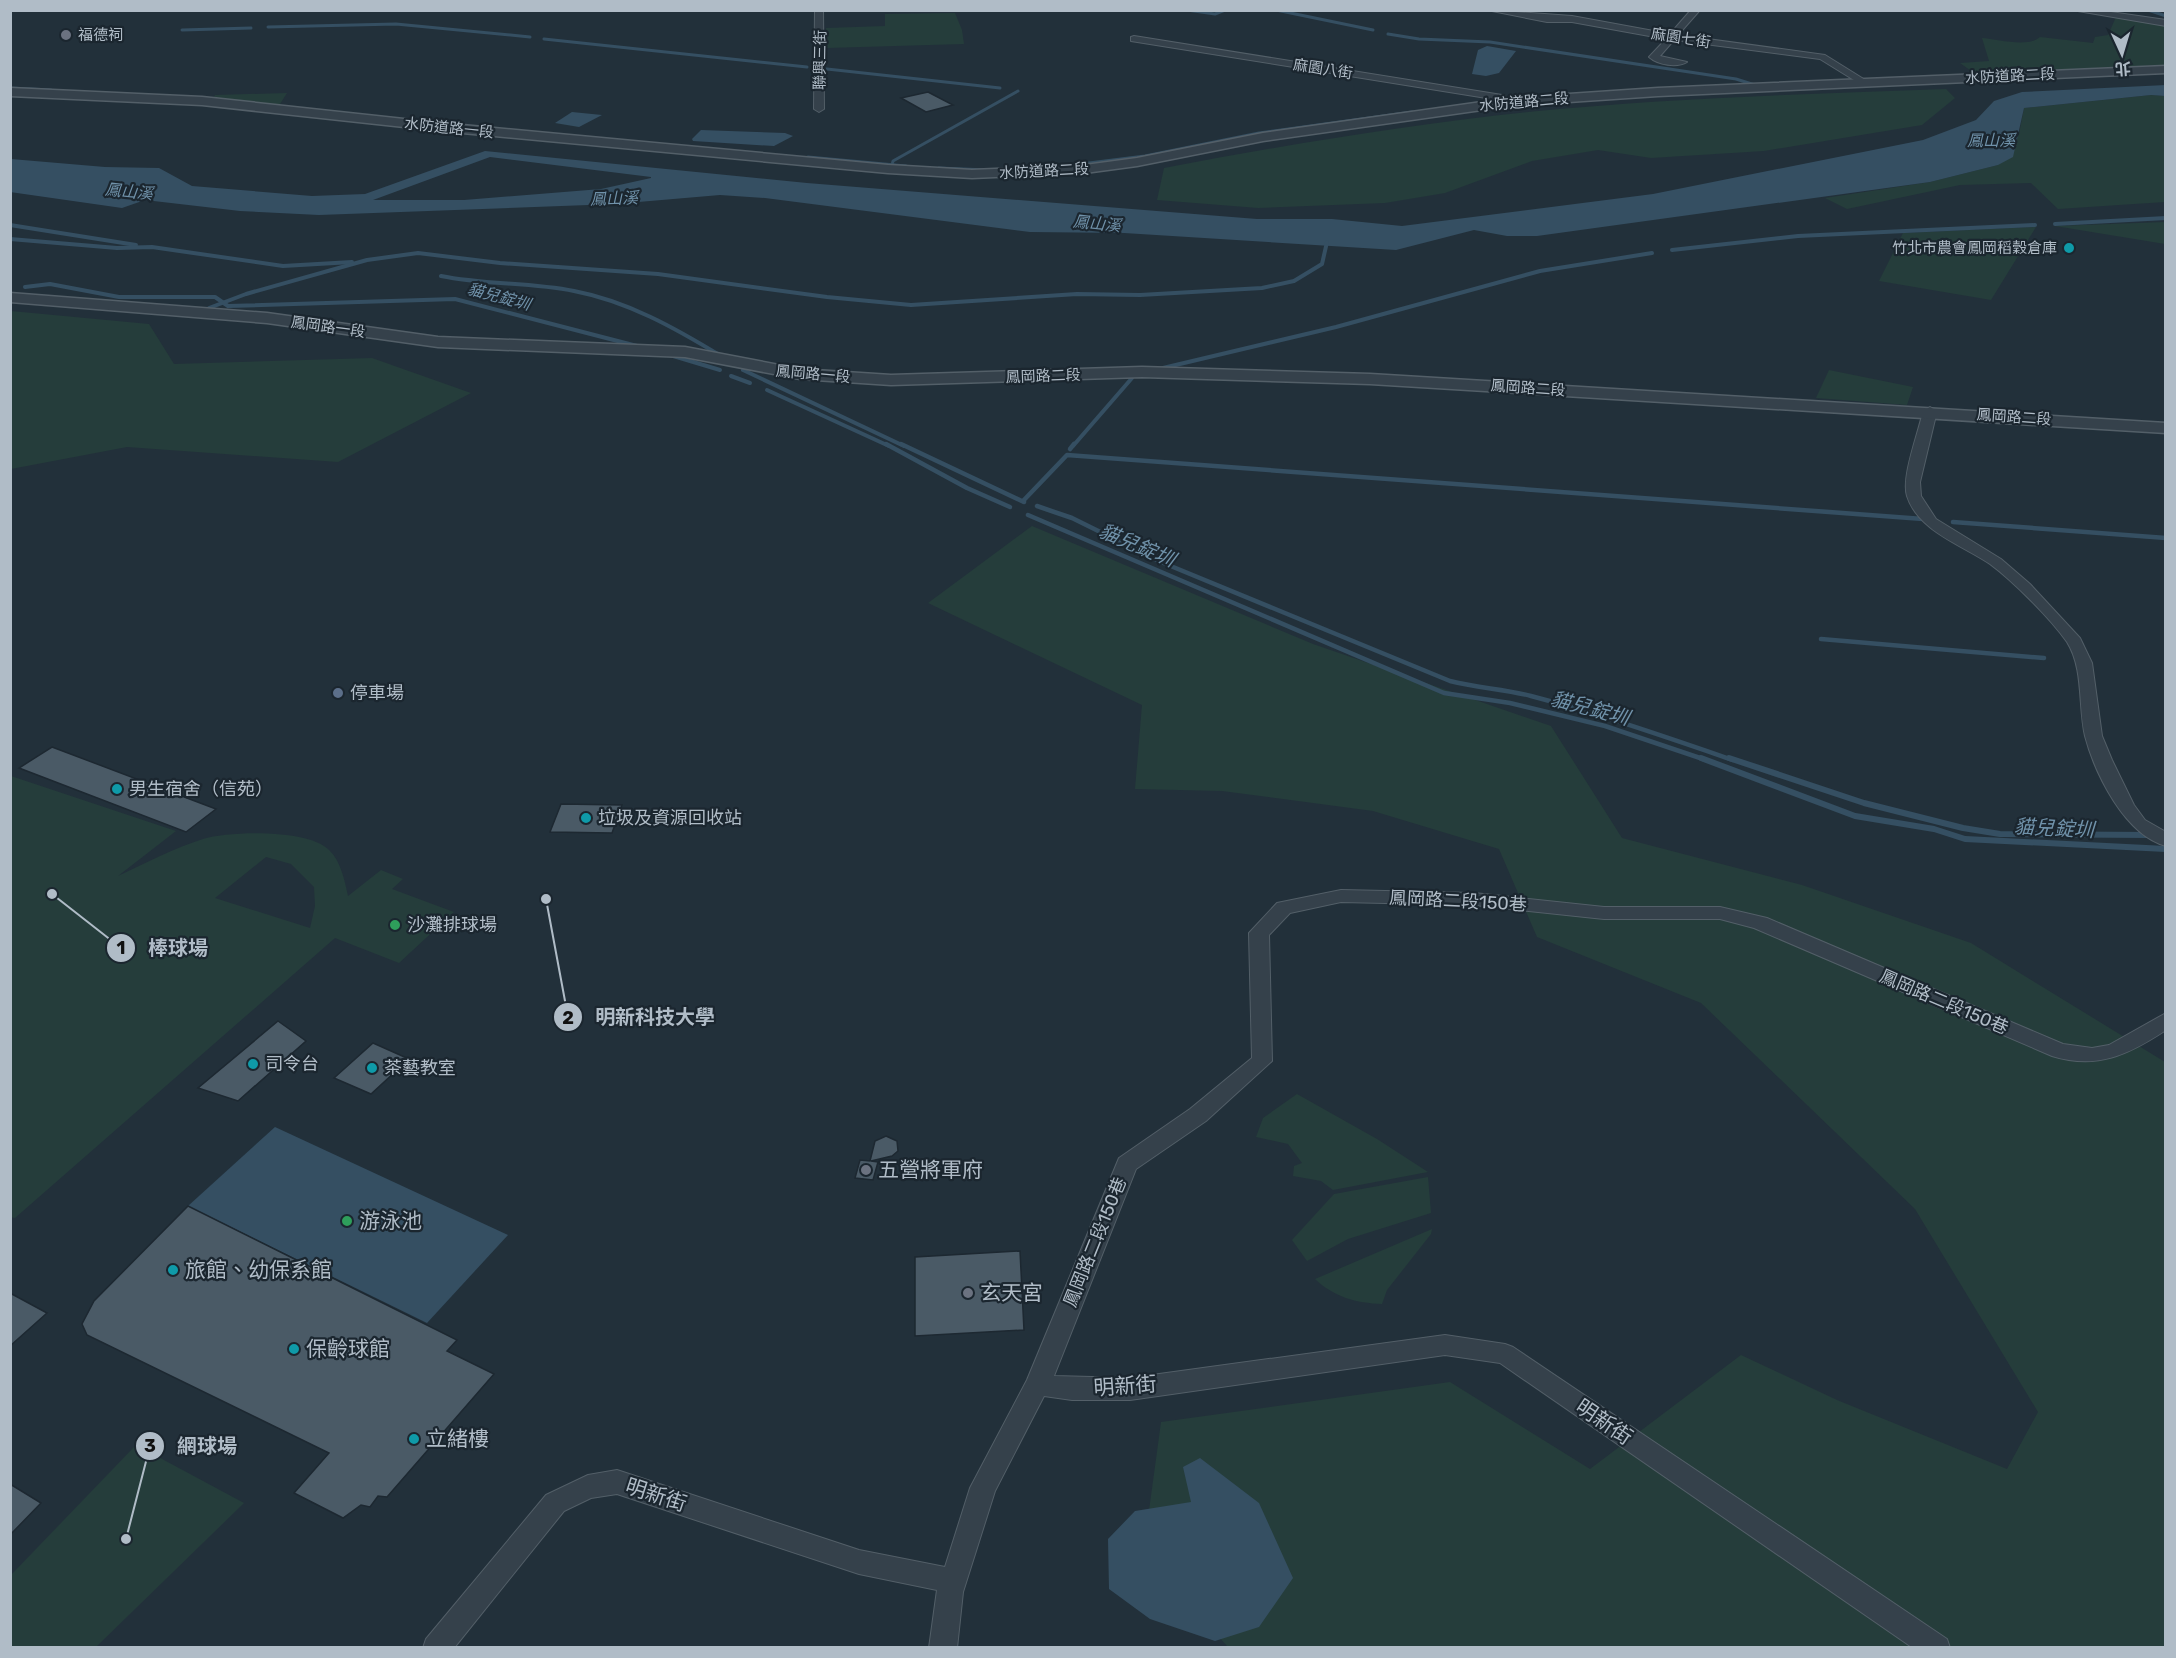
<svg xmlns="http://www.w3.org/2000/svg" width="2176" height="1658" viewBox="0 0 2176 1658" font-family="Rubik,'Noto Sans TC',sans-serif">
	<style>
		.green { fill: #253d3b; fill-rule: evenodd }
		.water { fill: #354f62; fill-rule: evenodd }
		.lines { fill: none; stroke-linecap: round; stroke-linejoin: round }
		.stream-far3 { stroke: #354f62; stroke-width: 3 }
		.stream-far2 { stroke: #354f62; stroke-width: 4 }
		.stream-far1 { stroke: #354f62; stroke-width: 4.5 }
		.stream { stroke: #354f62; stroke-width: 6 }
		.building { fill: #4a5a66; stroke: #1d2831; stroke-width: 1.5 }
		.minor-casing { stroke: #535f68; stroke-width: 2 }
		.tertiary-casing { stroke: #535f68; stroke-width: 3 }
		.minor { fill: #35414b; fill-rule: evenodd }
		.tertiary { fill: #35414b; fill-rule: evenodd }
		.worship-dot { fill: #6b7280; stroke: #1b262f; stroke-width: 2 }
		.culture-dot { fill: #0f9aa8; stroke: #1b262f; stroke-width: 2 }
		.service-dot { fill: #5c6f8a; stroke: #1b262f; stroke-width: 2 }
		.leisure-dot { fill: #2e9e5b; stroke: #1b262f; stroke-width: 2 }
		.labels { text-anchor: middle; stroke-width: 4.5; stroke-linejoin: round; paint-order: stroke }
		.far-poi-label { font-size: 15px; fill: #b0bcc7; stroke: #1b262f; text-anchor: start }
		.far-street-label { font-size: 15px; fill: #b0bcc7; stroke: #1b262f }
		.far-water-label { font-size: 16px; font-style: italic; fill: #7092aa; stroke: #1b262f }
		.poi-label { font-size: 18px; fill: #b0bcc7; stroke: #1b262f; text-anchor: start }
		.street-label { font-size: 18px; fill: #b0bcc7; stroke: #1b262f }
		.water-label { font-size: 20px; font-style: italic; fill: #7092aa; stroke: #1b262f }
		.near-poi-label { font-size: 21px; fill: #b0bcc7; stroke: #1b262f; text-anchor: start }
		.near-street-label { font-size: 21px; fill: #b0bcc7; stroke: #1b262f }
		.leader { fill: none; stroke: #b0bcc7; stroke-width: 2 }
		.callout-dot { fill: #b0bcc7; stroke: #1b262f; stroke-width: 2 }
		.mark-label { font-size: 18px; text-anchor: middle; font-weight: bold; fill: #111 }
		.callout-label { font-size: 20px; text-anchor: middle; font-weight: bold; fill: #b0bcc7; stroke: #1b262f; stroke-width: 4.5; stroke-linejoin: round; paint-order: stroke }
	</style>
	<rect width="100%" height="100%" fill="#22303a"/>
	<g class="green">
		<polygon points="955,13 962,30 964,44 827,48 826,28 885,26 885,14"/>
		<path d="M2116 17 2165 24V65L1974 73 1960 63 1989 61 1982 38C1997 39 2028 48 2040 37L2093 43 2095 37 2108 35Z"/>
		<path d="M1946 89 1955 98 1922 125 1764 151 1651 158 1598 150 1532 161 1445 193 1385 203 1258 208 1157 200 1164 168C1285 145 1405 125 1528 112 1666 98 1806 94 1946 89Z"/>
		<polygon points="287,93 280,104 274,105 213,99 215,95"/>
		<polygon points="2151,95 2165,96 2165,202 2058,209 2031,183 1960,185 1847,209 1825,198 1930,182 1998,165 2019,134 2024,108"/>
		<polygon points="2165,222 2165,244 2055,226 2056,226"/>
		<polygon points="2036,227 1991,300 1879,281 1903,233"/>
		<polygon points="11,311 149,324 174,364 372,358 471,393 338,462 127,447 11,469"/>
		<polygon points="1829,370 1913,387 1907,405 1816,398"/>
		<polygon points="1032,526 1313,644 1551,726 1622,838 1802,885 1971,943 2165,1062 2165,1647 1228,1647 1143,1555 1161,1422 1450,1382 1590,1469 1741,1355 1837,1400 2007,1469 2038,1412 1915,1209 1701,1003 1537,937 1499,849 1373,811 1222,791 1135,789 1142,705 928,603"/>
		<path d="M11 776 176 831 118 876C146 863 174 848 203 839 230 831 308 829 329 850 341 861 345 882 348 896L381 870 403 879 392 889 454 912 399 963 335 938 15 1218 10 1217ZM266 857 291 864 314 887 315 906 310 928 215 898Z"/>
		<polygon points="1297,1094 1377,1139 1428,1172 1333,1190 1321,1181 1293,1176 1294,1166 1302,1163 1288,1144 1256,1137 1263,1118"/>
		<polygon points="1428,1177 1431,1213 1348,1239 1307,1261 1292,1240 1334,1194"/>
		<path d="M1432 1229 1431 1234 1387 1290 1382 1304C1356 1303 1334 1297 1315 1279Z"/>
		<polygon points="136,1445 244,1503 96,1647 11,1647 11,1575"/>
	</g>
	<g class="water">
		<polygon points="1487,46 1516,51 1499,73 1486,76 1472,74 1478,50"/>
		<path d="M2166 85 2165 96 2151 95 2024 108 2013 157 1998 165 1930 182 1537 236H1507L1474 230 1396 250 1124 233 1030 232 765 198 720 195 615 204 319 215 240 211 145 200 122 208 10 192 11 159 105 167 159 168 192 186 312 196 365 194 485 151 807 183 1257 219H1332L1402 226 1653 194 1923 140 1976 120 1994 101 2022 92ZM490 157 651 177V178L601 189 464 200H373Z"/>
		<polygon points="572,112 602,115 579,127 555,123"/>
		<polygon points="701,130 785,133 793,136 774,146 693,141 692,139"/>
		<polygon points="275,1127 508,1235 427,1323 188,1206"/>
		<polygon points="1200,1458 1259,1503 1293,1578 1259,1627 1215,1641 1150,1619 1109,1589 1108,1539 1135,1511 1191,1502 1183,1467"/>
	</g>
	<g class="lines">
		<g class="stream-far3">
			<polyline points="1187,10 1215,14 1225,10"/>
			<polyline points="1276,10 1373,30"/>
			<polyline points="2148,10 2166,16"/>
			<polyline points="268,27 396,24 530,37"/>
			<polyline points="182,30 251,28"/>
			<polyline points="1388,34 1419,39 1490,42 1736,79 1755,85"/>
			<polyline points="544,39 807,67"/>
			<polyline points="827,69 1000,88"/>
			<polyline points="10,88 51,90"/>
			<polyline points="808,157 906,166"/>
			<polyline points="892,165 893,161 1018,91"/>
			<polyline points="1065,166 1145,156 1259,133 1412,112"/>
			<polyline points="939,168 987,170"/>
		</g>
		<g class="stream-far2">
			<polyline points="2055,224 2166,218"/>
			<polyline points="10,225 136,245"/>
			<polyline points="10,239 117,248 152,247 283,266 352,262"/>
			<polyline points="1672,250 1798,236 2035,225"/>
			<path d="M441 276C485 285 530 282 574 291 627 301 675 328 721 356"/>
			<polyline points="25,287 50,284 119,297 215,297 228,306 455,299 637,346"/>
			<polyline points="209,308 246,294 367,260 418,253 500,263 658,274 827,297 911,305 1077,294 1140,295 1262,288 1294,281 1322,264 1327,242"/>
			<polyline points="670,355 720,370"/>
			<polyline points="1163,368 1336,327 1540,271 1652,253"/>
			<polyline points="743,370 904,446"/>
			<polyline points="731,376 750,383"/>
			<polyline points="767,390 889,446"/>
			<polyline points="1073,446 1132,378"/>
		</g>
		<g class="stream-far1">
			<polyline points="886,444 967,488 1010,507"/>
			<polyline points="901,444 1024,502"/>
			<polyline points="1070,449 1074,444"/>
			<polyline points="1023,501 1067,455 1923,519"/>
			<path d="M1037 506 1072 518 1161 562 1450 681C1477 688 1505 689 1531 696 1600 714 1666 737 1733 760"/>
			<polyline points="1028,515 1444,693 1510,703 1605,726 1706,760"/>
			<polyline points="1953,522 2166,538"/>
			<polyline points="1821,639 2044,658"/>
		</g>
		<g class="stream">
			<polyline points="1701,758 1855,816 1934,829 1965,839 2166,849"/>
			<polyline points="1729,758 1864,803 1963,828 2000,834 2151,835"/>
		</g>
	</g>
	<g class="building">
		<polygon points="928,92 953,105 926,112 901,98"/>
		<polygon points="52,747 216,809 186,832 19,768"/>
		<polygon points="561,804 622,805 612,833 550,832"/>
		<polygon points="278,1021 306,1041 238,1101 198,1088"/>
		<polygon points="373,1043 409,1059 371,1094 334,1078"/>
		<polygon points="886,1136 897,1141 898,1151 892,1156 871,1161 878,1162 873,1180 855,1178 860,1160 870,1161 875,1141"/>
		<polygon points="188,1206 457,1340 447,1351 494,1374 387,1497 378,1496 370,1507 361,1505 343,1518 294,1493 329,1453 87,1335 82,1324 94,1301"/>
		<polygon points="1020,1251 1024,1330 915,1336 915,1257"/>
		<polygon points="10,1293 47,1313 10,1346"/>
		<polygon points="10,1484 41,1503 10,1535"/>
	</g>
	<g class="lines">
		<g class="minor-casing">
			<g id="minor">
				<polygon points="815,10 823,10 824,109 819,112 814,109"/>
				<path d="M1487 10 1572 16 1670 34 1691 10H1700L1678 35 1825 55 1870 83 1862 85 1820 59 1674 40 1660 56 1687 62C1677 68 1658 65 1649 57L1666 39 1572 22H1547Z"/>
				<polygon points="2072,10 2097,10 2166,20 2166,26"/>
				<polygon points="1134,36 1502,95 1515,102 1510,105 1499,100 1131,41 1131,37"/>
				<path d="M1930 407 1937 411 1920 482 1921 496 1936 519 2001 559 2030 584 2080 638 2092 663 2102 736 2112 760 2134 805 2145 820 2166 832V846C2125 835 2095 774 2085 736 2078 706 2084 669 2067 642 2051 619 2013 581 1990 564 1962 545 1918 531 1907 496 1901 477 1919 431 1923 411Z"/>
				<path d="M1341 890 1474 893 1604 907H1720L1767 918 2063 1044 2092 1048 2109 1045 2166 1013V1030C2128 1055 2097 1070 2052 1056L1754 928 1720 919H1604L1474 905 1341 902 1290 913 1269 935 1272 1061 1206 1121 1136 1169 1054 1376 1130 1378 1445 1335 1505 1344 1513 1347 1947 1639 1950 1648H1913L1500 1363 1445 1355 1130 1400H1072L1044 1396 995 1491 963 1592 957 1648H929L937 1590 859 1574 617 1494 591 1498 564 1511 454 1648H423L426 1639 546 1495 588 1475 617 1470 859 1550 945 1567 970 1488 1027 1380 1119 1158 1190 1109 1252 1058 1249 933 1277 903Z"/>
			</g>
		</g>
		<g class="tertiary-casing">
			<g id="tertiary">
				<polygon points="2166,66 2166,73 1658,96 1510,106 1263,141 1137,166 1085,173 972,178 888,173 441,131 202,105 10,96 10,88 202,97 441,123 888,165 972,170 1085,165 1137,158 1263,133 1510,98 1658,88"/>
				<polygon points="10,293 267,313 438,337 685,347 800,369 891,375 1142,367 1370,374 2166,423 2166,433 1370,384 1142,377 891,385 800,379 685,357 438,347 267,323 10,302"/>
			</g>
		</g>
		<use href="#minor" class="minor"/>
		<use href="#tertiary" class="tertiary"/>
	</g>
	<g class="worship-dot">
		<circle cx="66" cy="35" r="6"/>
		<circle cx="866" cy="1170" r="6"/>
		<circle cx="968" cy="1293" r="6"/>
	</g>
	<g class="culture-dot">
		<circle cx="2069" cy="248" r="6"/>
		<circle cx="117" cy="789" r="6"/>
		<circle cx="586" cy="818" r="6"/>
		<circle cx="253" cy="1064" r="6"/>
		<circle cx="372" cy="1068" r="6"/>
		<circle cx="173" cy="1270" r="6"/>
		<circle cx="294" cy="1349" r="6"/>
		<circle cx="414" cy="1439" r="6"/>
	</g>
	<circle class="service-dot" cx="338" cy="693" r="6"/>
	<g class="leisure-dot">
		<circle cx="395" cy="925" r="6"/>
		<circle cx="347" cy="1221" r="6"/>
	</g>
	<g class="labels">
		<g class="far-poi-label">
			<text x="78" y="40">福德祠</text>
			<text x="2057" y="253" text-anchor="end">竹北市農會鳳岡稻穀倉庫</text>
		</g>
		<g class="far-street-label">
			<text transform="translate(1681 38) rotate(9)" y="5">麻園七街</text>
			<text transform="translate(820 60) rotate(-89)" y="5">聯興三街</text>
			<text transform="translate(1323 69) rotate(9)" y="5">麻園八街</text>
			<text transform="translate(2010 76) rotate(-3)" y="5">水防道路二段</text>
			<text transform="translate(1524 102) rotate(-5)" y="5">水防道路二段</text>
			<text transform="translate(449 128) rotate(6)" y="5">水防道路一段</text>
			<text transform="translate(1044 171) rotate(-3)" y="5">水防道路二段</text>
			<text transform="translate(328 327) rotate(8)" y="5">鳳岡路一段</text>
			<text transform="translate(813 374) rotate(5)" y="5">鳳岡路一段</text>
			<text transform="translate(1043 376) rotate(-2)" y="5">鳳岡路二段</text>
			<text transform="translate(1528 388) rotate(4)" y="5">鳳岡路二段</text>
			<text transform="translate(2014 417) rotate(4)" y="5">鳳岡路二段</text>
		</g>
		<g class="far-water-label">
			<text x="1991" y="146">鳳山溪</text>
			<text transform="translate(129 191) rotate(6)" y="6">鳳山溪</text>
			<text transform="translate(614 198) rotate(-2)" y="6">鳳山溪</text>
			<text transform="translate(1097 223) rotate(6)" y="6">鳳山溪</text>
			<text transform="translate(499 296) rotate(15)" y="6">貓兒錠圳</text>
		</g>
		<g class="poi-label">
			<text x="350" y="699">停車場</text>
			<text x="129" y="795">男生宿舍（信苑）</text>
			<text x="598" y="824">垃圾及資源回收站</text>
			<text x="407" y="931">沙灘排球場</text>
			<text x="265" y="1070">司令台</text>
			<text x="384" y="1074">茶藝教室</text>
		</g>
		<g class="street-label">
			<text transform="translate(1458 901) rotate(3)" y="6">鳳岡路二段150巷</text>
			<text transform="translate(1944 1002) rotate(23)" y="6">鳳岡路二段150巷</text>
			<text transform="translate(1095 1242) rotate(-68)" y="6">鳳岡路二段150巷</text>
		</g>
		<g class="water-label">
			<text transform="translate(1137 545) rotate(23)" y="7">貓兒錠圳</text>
			<text transform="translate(1590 708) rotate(15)" y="7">貓兒錠圳</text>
			<text transform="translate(2054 828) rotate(3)" y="7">貓兒錠圳</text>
		</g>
		<g class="near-poi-label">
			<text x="878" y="1177">五營將軍府</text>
			<text x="359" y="1228">游泳池</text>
			<text x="185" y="1277">旅館、幼保系館</text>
			<text x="980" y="1300">玄天宮</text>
			<text x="306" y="1356">保齡球館</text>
			<text x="426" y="1446">立緒樓</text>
		</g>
		<g class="near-street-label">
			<text transform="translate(1125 1386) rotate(-4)" y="7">明新街</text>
			<text transform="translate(1604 1422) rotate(34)" y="7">明新街</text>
			<text transform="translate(656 1495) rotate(18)" y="7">明新街</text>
		</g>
	</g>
	<path class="leader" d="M52 894L121 948M546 899L568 1017M126 1539L150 1446"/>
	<g class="callout-dot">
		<circle cx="52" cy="894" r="6"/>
		<circle cx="546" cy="899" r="6"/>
		<circle cx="126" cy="1539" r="6"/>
		<circle cx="121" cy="948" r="15"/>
		<circle cx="568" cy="1017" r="15"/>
		<circle cx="150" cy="1446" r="15"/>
	</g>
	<g class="mark-label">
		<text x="121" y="954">1</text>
		<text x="568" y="1024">2</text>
		<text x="150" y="1452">3</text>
	</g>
	<g class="callout-label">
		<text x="178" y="955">棒球場</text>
		<text x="655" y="1024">明新科技大學</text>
		<text x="207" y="1453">網球場</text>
	</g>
	<rect width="2176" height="1658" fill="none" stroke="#b0bcc7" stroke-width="24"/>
	<g transform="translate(2122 54) rotate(176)" stroke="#1b262f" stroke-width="4.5" paint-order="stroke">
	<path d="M0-4.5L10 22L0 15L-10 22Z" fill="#b0bcc7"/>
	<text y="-9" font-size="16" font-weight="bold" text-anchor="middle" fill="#b0bcc7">北</text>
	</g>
</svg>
